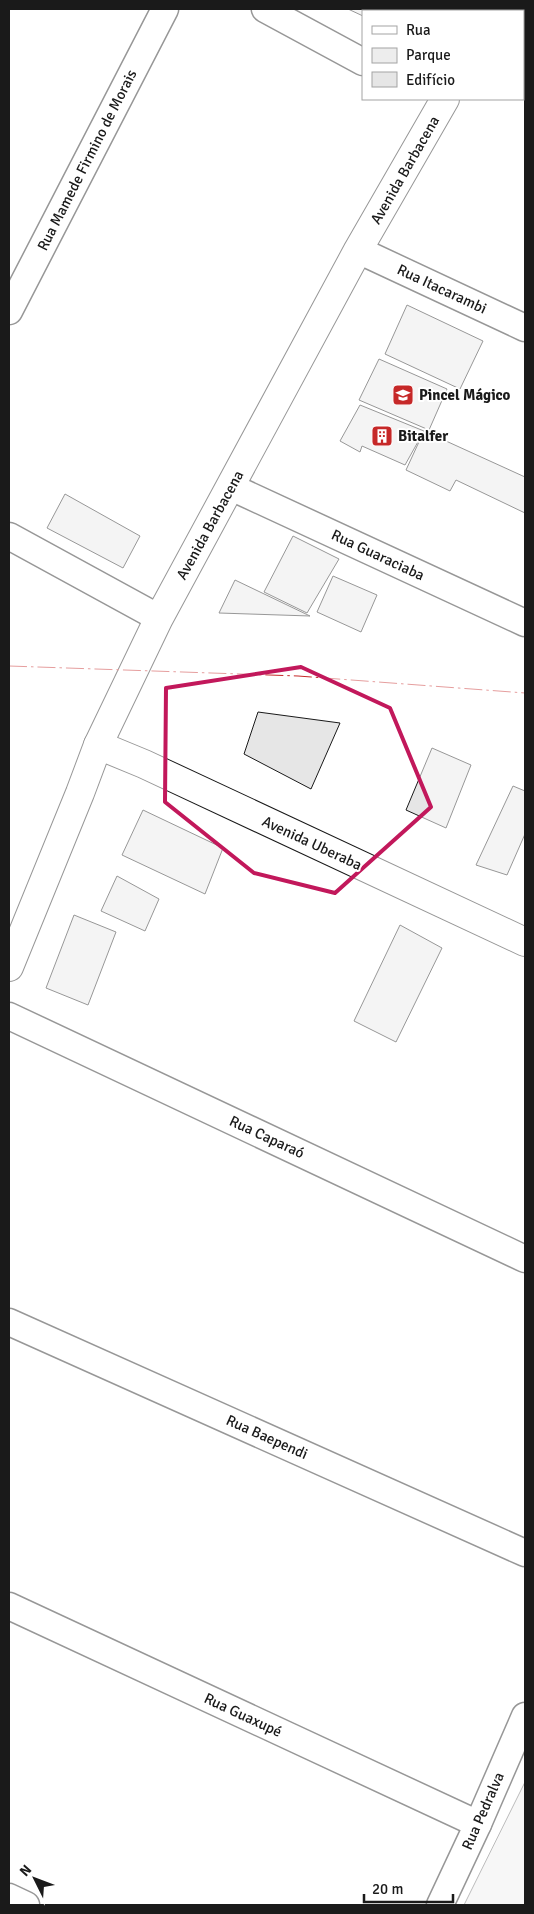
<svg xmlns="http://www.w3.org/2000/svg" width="534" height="1914" viewBox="0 0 534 1914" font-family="Signika,sans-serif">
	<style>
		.green { fill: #ededed; stroke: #6a6a6a }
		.building { fill: #e6e6e6; stroke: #1a1a1a }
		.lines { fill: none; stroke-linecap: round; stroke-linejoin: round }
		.minor-casing { stroke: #1a1a1a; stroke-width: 29 }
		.tertiary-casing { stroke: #1a1a1a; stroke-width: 30 }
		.secondary-casing { stroke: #1a1a1a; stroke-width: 30 }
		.minor { stroke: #fff; stroke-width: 26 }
		.tertiary { stroke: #fff; stroke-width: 28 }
		.secondary { stroke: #fff; stroke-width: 28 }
		.power { stroke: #c62828; stroke-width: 1; stroke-dasharray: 18 4 2.5 4; stroke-linecap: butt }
		.marked { fill: none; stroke: #c2185b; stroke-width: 4; stroke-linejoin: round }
		.labels { text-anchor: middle; stroke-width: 4; stroke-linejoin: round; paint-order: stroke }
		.street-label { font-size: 15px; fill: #1a1a1a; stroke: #fff }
		.poi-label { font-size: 15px; font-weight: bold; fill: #1a1a1a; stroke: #fff; text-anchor: start }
	</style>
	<rect width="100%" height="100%" fill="#fff"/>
	<polygon class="green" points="525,1782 525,1905 464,1905"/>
	<g class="building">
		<polygon points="348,9 419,9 418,11 363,11 363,16"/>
		<polygon points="407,305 483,341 460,389 385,354"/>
		<polygon points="379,359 447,389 429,430 359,400"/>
		<polygon points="360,405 424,431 405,465 362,446 360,452 340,441"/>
		<polygon points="424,431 525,477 525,513 456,480 450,491 406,470"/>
		<polygon points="65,494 140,536 123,568 47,528"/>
		<polygon points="293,536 339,559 307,613 264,592"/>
		<polygon points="333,576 377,595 361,632 317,612"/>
		<polygon points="235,580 310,616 219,613"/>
		<polygon points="258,712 340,723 311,789 244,754"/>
		<polygon points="432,748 471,765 446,828 406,810"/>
		<polygon points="513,786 525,791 525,834 507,875 476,865"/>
		<polygon points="143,810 223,848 205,894 122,855"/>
		<polygon points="117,876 159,899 145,931 101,911"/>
		<polygon points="74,915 116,932 88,1005 46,988"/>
		<polygon points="400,925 442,948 396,1042 354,1021"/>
	</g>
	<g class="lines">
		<g class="minor-casing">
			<g id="minor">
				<polyline points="265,9 363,62"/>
				<polyline points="523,47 525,48"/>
				<polyline points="358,250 525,328"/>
				<polyline points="9,311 165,9"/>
				<polyline points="231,487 525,623"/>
				<polyline points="9,536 159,618"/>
				<polyline points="9,1016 525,1259"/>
				<polyline points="9,1322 525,1553"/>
				<polyline points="9,1606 478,1824"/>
				<polyline points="9,1897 26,1905"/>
				<polyline points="440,1905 478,1824 525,1716"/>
			</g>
		</g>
		<g class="tertiary-casing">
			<polyline id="tertiary" points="98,745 144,764 525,942"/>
		</g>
		<g class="secondary-casing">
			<g id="secondary">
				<polyline points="475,11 476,9"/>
				<polyline points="514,11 516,9"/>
				<polyline points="9,967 80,793 98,745 159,618 358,250 445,99"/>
			</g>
		</g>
		<use href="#minor" class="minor"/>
		<use href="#tertiary" class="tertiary"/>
		<use href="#secondary" class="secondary"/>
		<polyline class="power" points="9,666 298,676 525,693"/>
	</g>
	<path d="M0 0H534V1914H0ZM301 667 390 708 431 807 335 893 254 873 165 802 166 688Z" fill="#fff" fill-opacity=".55" fill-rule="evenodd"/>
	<path class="marked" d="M301 667 390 708 431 807 335 893 254 873 165 802 166 688Z"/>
	<defs>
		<g id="school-square" transform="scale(1.125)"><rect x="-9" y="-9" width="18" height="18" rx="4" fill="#c62828" stroke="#fff"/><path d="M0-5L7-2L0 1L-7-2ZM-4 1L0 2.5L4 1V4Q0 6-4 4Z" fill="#fff"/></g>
		<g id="building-square" transform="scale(1.125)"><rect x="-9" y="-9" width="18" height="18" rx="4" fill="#c62828" stroke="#fff"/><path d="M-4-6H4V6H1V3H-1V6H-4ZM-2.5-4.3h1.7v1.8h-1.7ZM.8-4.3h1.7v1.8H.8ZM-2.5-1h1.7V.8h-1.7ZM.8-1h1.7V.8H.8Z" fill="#fff"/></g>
	</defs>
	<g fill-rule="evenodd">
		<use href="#school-square" x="403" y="395"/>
		<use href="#building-square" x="382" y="436"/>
	</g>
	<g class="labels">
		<g class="street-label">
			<text transform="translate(87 160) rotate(-63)" y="5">Rua Mamede Firmino de Morais</text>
			<text transform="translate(405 170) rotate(-60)" y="5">Avenida Barbacena</text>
			<text transform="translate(442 289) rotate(25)" y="5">Rua Itacarambi</text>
			<text transform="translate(210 525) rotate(-61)" y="5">Avenida Barbacena</text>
			<text transform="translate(378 555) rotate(25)" y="5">Rua Guaraciaba</text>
			<text transform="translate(312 843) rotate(25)" y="5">Avenida Uberaba</text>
			<text transform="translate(267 1137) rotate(25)" y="5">Rua Caparaó</text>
			<text transform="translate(267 1437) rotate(24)" y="5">Rua Baependi</text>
			<text transform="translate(243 1715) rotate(25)" y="5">Rua Guaxupé</text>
			<text transform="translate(483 1811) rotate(-66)" y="5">Rua Pedralva</text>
		</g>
		<g class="poi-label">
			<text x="419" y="400">Pincel Mágico</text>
			<text x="398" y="441">Bitalfer</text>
		</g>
	</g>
	<rect width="534" height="1914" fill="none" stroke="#1a1a1a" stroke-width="20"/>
	<rect x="362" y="10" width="162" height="90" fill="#ffffff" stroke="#a3a3a3"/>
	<rect x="372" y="26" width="25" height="8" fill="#ffffff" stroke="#a3a3a3"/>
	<text x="406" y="35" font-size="15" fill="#1a1a1a">Rua</text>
	<rect x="372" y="48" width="25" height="15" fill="#ededed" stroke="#a3a3a3"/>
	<text x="406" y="60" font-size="15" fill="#1a1a1a">Parque</text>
	<rect x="372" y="72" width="25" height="15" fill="#e6e6e6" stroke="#a3a3a3"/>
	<text x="406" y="85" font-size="15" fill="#1a1a1a">Edifício</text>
	<g transform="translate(35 1879) rotate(312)" stroke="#ffffff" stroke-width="4" paint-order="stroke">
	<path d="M0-4L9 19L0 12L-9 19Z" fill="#1a1a1a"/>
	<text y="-8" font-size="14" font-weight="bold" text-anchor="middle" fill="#1a1a1a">N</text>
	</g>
	<path d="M364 1894v8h89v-8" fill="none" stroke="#1a1a1a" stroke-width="2.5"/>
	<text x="372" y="1894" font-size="15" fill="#1a1a1a" stroke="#ffffff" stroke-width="4" paint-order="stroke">20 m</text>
</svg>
